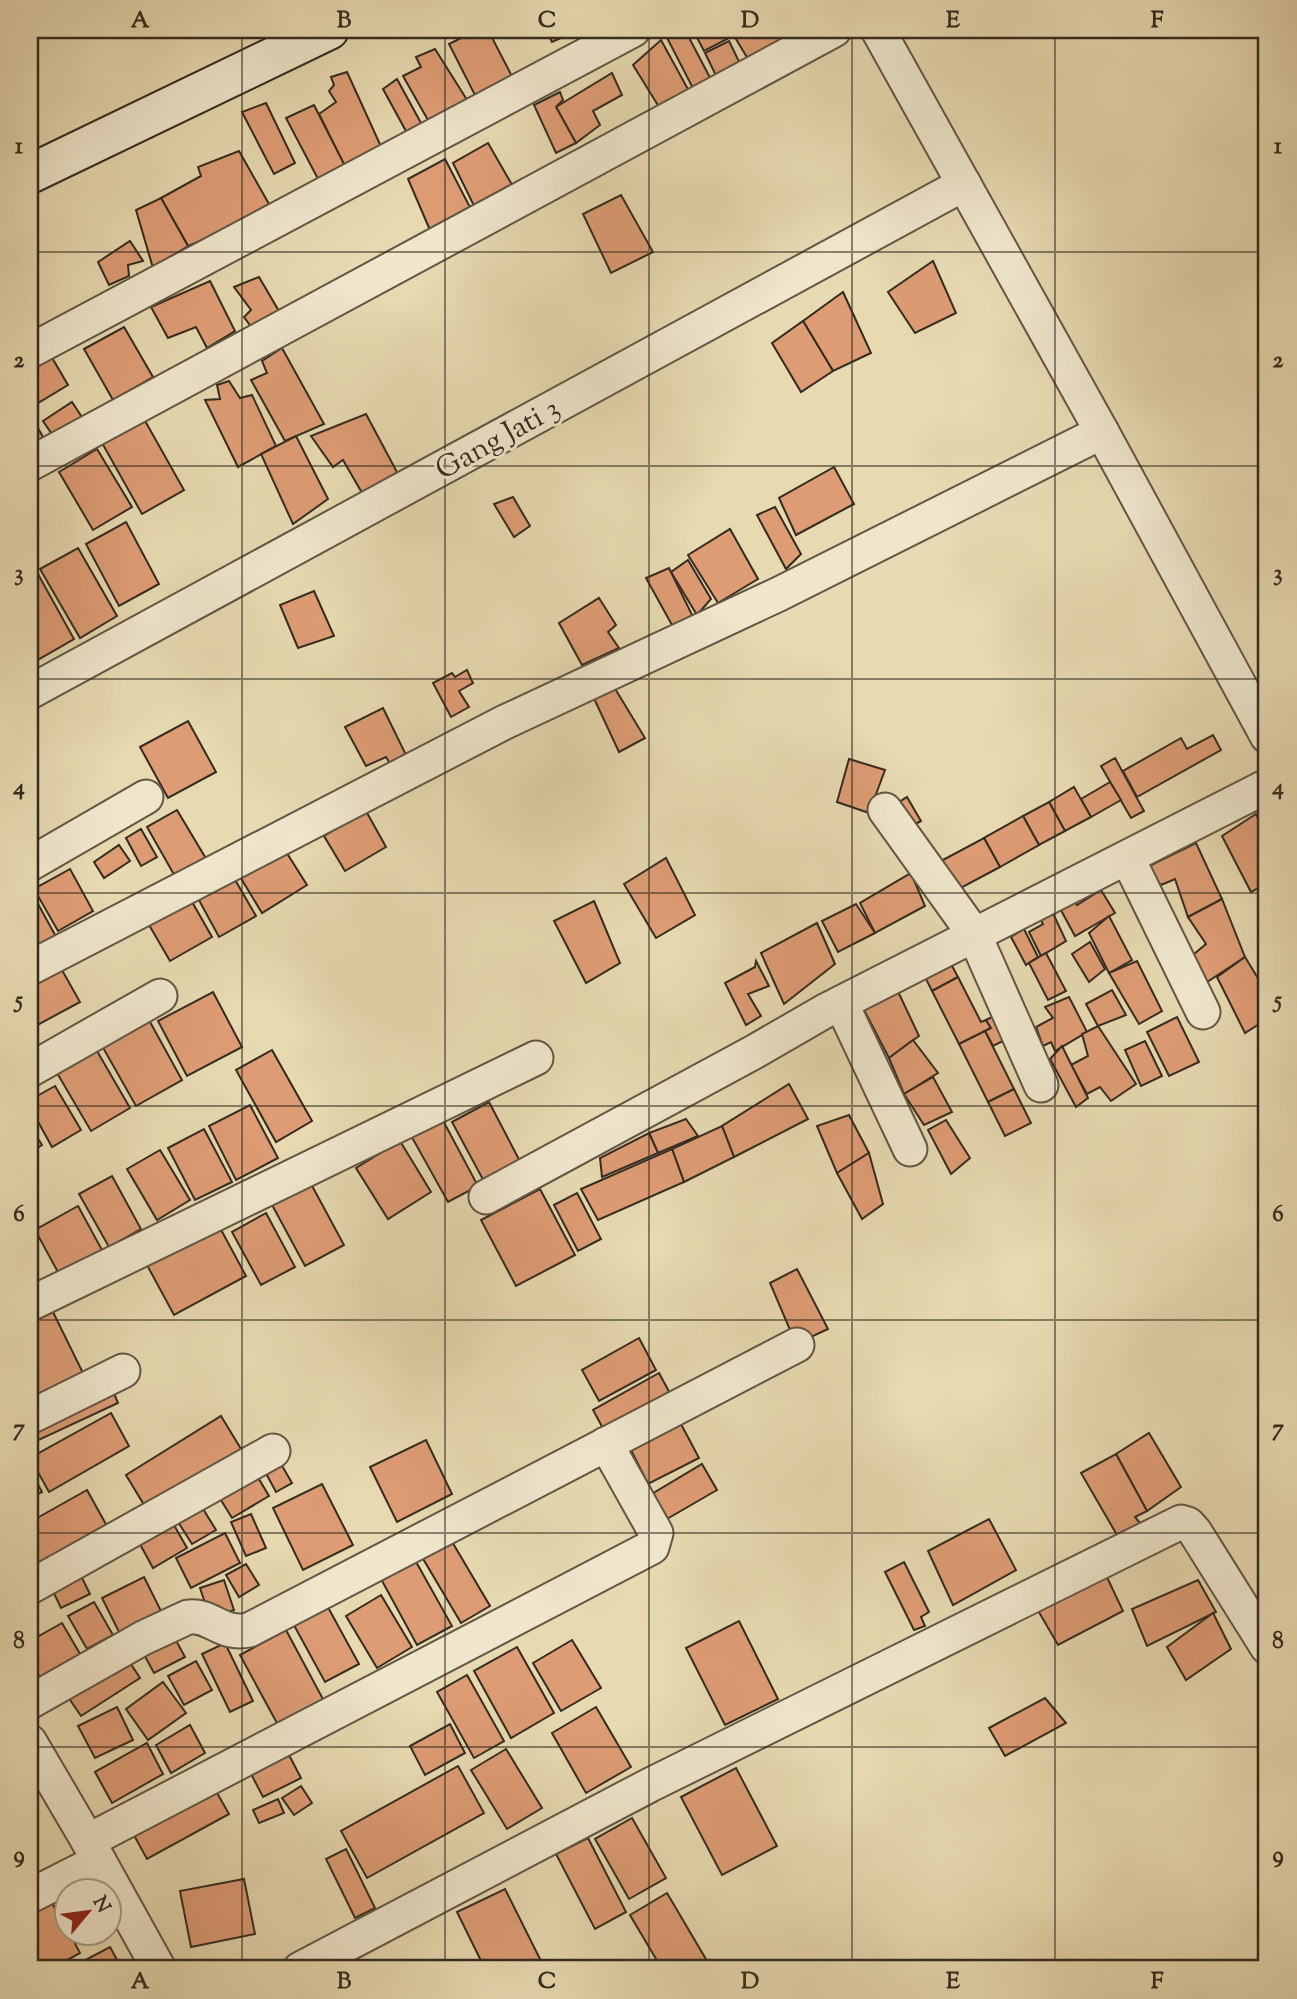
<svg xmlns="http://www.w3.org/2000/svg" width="1297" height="1999" viewBox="0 0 1297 1999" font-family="'Sorts Mill Goudy',serif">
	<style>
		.building { fill: #de9c74; stroke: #342b20; stroke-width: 2 }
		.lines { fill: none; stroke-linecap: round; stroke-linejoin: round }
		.street-casing { stroke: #615644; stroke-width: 37 }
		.secondary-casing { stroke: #342b20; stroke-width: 42 }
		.street { stroke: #efe6cc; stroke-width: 33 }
		.secondary { stroke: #efe6cc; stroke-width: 38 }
		.grid { fill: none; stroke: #342b20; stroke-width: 2; stroke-opacity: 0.55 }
		.labels { text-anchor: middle; stroke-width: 6; stroke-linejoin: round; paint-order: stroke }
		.street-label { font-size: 30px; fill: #342b20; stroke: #efe6cc }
		.neatline { fill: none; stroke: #342b20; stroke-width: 2.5 }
		.grid-label { font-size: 23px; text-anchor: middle; font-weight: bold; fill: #342b20 }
	</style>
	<rect width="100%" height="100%" fill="#e7d9b0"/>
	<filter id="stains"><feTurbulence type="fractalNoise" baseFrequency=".00286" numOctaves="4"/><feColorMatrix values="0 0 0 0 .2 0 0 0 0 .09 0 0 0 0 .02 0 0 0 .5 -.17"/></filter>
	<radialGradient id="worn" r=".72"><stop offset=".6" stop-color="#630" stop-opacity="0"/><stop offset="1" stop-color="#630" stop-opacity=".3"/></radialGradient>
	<g class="building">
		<polygon points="477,30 488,30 516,84 479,103 449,44"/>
		<polygon points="546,30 573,30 575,32 552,42"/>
		<polygon points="663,30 685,30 716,89 698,98"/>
		<polygon points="693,30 722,30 727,39 704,51"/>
		<polygon points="751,30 780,30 789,49 754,69 736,39"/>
		<polygon points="661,40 690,93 664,115 633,65"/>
		<polygon points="729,41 746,76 722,88 705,53"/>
		<polygon points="435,49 474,111 433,129 403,76 421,67 416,57"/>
		<polygon points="347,72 384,153 348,173 319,114 336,102 329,91 334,85 331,77"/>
		<polygon points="612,73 622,95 593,111 600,125 576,143 556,107"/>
		<polygon points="397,79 421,123 407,133 383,89"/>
		<polygon points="560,92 563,100 556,107 576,143 556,153 534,105"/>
		<polygon points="266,103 295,163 274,174 242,112"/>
		<polygon points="314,105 345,166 318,179 286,118"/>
		<polygon points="488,143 515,190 479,216 453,163"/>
		<polygon points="239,151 273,211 188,246 161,198 201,176 198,167"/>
		<polygon points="445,159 474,215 433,237 408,179"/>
		<polygon points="621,195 653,252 611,273 583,214"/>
		<polygon points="161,198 188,246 153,268 136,210"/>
		<polygon points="130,241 143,261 128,265 129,276 109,285 98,262"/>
		<polygon points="933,261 956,313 915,333 888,292"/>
		<polygon points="259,277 283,318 257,335 244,317 251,310 234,287"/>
		<polygon points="210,281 235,331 207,348 196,327 168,338 151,307"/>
		<polygon points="843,292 871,353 833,371 803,321"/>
		<polygon points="803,321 833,371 801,392 772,343"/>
		<polygon points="124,327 153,377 113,400 84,349"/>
		<polygon points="282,348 324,424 285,441 251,380 267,373 262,361"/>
		<polygon points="51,356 68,385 38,403 30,388 30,369"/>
		<polygon points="229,381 240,398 252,395 276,446 238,467 205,400 220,399 217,385"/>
		<polygon points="72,402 89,428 60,446 43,421"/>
		<polygon points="366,414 399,476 365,498 343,460 333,467 311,436"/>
		<polygon points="144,419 184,490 142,514 102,443"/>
		<polygon points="34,421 48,446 30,457 30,423"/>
		<polygon points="296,436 328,499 293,524 261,454"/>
		<polygon points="97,449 132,507 93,530 59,472"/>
		<polygon points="834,467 854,504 796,535 779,498"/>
		<polygon points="513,497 530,526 514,537 494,504"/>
		<polygon points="775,507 801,554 786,569 757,515"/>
		<polygon points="126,522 159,584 119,606 86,544"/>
		<polygon points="730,529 758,579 718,603 688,555"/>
		<polygon points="78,548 117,616 80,638 40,569"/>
		<polygon points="688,560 711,599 697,615 671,572"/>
		<polygon points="33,565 74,639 34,662 30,654 30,567"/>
		<polygon points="669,568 695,621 677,634 646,578"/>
		<polygon points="314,591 334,636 298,648 280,605"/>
		<polygon points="599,598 616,625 608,632 619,648 582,665 559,623"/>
		<polygon points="467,670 473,683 459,691 469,707 451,717 433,683 452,673 455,677"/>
		<polygon points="611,682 645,738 619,752 591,692"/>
		<polygon points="383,708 408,759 392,767 386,757 366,766 345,727"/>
		<polygon points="188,721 216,772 168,798 140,747"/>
		<polygon points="1213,735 1221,750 1137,797 1123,771 1181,738 1187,749"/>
		<polygon points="1115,758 1144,811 1131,818 1101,766"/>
		<polygon points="849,759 885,770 869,813 837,802"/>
		<polygon points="1110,782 1121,800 1091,817 1081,799"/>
		<polygon points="1074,787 1091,817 1065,831 1049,802"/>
		<polygon points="907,797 921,821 906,829 893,806"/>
		<polygon points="1049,802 1065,831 1039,845 1023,816"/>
		<polygon points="177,810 208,862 177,880 147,827"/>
		<polygon points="366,811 386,847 345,871 324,836"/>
		<polygon points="1256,814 1267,837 1267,883 1251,892 1222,836"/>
		<polygon points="1023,816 1039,845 1000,867 984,838"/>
		<polygon points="141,829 157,857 141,866 126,838"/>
		<polygon points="984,838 1000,867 957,890 941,861"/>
		<polygon points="1196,843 1222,899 1188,917 1175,879 1161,885 1145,868"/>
		<polygon points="119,845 130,861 104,878 94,862"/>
		<polygon points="283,847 307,885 262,913 239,875"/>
		<polygon points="666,858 695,915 656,938 624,884"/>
		<polygon points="70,869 93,911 58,931 34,889"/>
		<polygon points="230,871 256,916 219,937 194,891"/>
		<polygon points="911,873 925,906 875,933 860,903"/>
		<polygon points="1101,890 1115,913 1075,936 1056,901 1071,892 1077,905"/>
		<polygon points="32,893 59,942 30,958 30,894"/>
		<polygon points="187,893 212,937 170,961 145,918"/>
		<polygon points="1222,899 1245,957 1201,986 1188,959 1206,944 1188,917"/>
		<polygon points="594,901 620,963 586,983 554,921"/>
		<polygon points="856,904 875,933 838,952 822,921"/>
		<polygon points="1051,909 1066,941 1041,956 1029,932 1043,924 1038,915"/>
		<polygon points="1109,916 1132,960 1109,973 1089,933"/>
		<polygon points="817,923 835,964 784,1004 761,953"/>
		<polygon points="1024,929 1038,957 1026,965 1011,937"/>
		<polygon points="1090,942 1105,969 1089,982 1072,954"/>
		<polygon points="1046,953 1066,991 1048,1000 1029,963"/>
		<polygon points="1245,957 1267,993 1267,1019 1245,1033 1217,977"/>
		<polygon points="756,961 769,986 748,994 761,1016 746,1025 725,983 755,967"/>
		<polygon points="1137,961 1162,1011 1139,1024 1109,973"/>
		<polygon points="58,963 80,1002 30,1029 30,978"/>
		<polygon points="951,964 958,977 932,991 925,977"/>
		<polygon points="958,977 981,1022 986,1020 991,1028 959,1044 932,991"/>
		<polygon points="894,983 919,1036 889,1058 861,1004"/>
		<polygon points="1112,990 1126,1015 1098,1026 1086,1004"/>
		<polygon points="213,992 242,1047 187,1076 158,1021"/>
		<polygon points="1069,997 1087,1032 1055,1051 1051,1042 1043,1046 1036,1027 1053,1018 1045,1007"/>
		<polygon points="144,1011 182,1080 136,1106 97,1037"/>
		<polygon points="1002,1012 1013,1036 993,1046 985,1031 991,1028 986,1020"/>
		<polygon points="1177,1017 1199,1062 1169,1076 1147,1032"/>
		<polygon points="1098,1026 1136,1084 1111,1101 1100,1087 1087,1094 1071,1065 1088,1056 1082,1034"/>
		<polygon points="985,1031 1014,1089 988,1102 959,1044"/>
		<polygon points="913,1040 938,1073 904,1094 889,1058"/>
		<polygon points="1145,1041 1162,1076 1141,1086 1125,1050"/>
		<polygon points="1062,1046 1088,1098 1076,1107 1050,1059"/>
		<polygon points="272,1050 312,1121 276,1142 236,1070"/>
		<polygon points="97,1051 130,1108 91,1131 57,1073"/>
		<polygon points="933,1077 952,1112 924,1125 904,1094"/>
		<polygon points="789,1084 808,1119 734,1157 722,1126"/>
		<polygon points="55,1086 81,1130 52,1147 30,1107 30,1100"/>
		<polygon points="1014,1089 1031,1123 1005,1136 988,1102"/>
		<polygon points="489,1102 523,1167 487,1187 452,1122"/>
		<polygon points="250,1105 278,1158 236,1180 209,1126"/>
		<polygon points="440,1115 478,1186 448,1202 409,1132"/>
		<polygon points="849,1115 869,1153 837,1173 817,1126"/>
		<polygon points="686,1119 698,1136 658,1153 649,1133"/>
		<polygon points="946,1120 970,1158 951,1174 928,1130"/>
		<polygon points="30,1126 42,1145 30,1153"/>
		<polygon points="722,1126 734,1157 684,1182 672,1149"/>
		<polygon points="204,1129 232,1182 195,1200 168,1148"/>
		<polygon points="649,1133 658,1153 602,1177 600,1158"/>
		<polygon points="400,1141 431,1192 388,1219 356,1168"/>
		<polygon points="672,1149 684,1182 598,1220 581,1189"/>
		<polygon points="160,1150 190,1200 157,1220 127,1169"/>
		<polygon points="869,1153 883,1204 862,1219 837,1173"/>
		<polygon points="112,1176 141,1229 109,1247 79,1194"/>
		<polygon points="310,1182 344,1245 305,1266 271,1203"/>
		<polygon points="540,1189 575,1255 516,1286 481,1220"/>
		<polygon points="577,1193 601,1239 578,1251 554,1205"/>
		<polygon points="78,1206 102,1250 59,1274 35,1230"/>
		<polygon points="266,1213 295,1267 261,1285 232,1232"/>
		<polygon points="219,1226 246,1276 174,1315 147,1265"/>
		<polygon points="797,1269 828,1329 796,1344 770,1283"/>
		<polygon points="52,1310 83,1373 30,1398 30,1321"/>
		<polygon points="639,1338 656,1370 599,1401 582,1370"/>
		<polygon points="659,1373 672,1397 606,1434 593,1410"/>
		<polygon points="110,1384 118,1403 30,1444 30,1421"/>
		<polygon points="111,1413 129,1446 49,1492 30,1458"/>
		<polygon points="221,1416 241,1449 146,1508 126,1475"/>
		<polygon points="681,1424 699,1458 648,1484 631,1450"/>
		<polygon points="1149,1433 1181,1487 1147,1511 1116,1454"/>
		<polygon points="426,1440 452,1494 397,1522 370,1467"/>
		<polygon points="1116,1454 1147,1511 1135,1517 1140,1523 1117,1535 1081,1473"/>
		<polygon points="277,1457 292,1483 276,1492 262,1466"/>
		<polygon points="702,1464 717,1490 660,1523 645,1498"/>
		<polygon points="30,1469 42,1492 30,1498"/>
		<polygon points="253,1469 269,1496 232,1518 216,1492"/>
		<polygon points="322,1484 353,1545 303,1570 273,1508"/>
		<polygon points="87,1490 107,1526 30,1570 30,1522"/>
		<polygon points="197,1499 216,1530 192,1544 173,1514"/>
		<polygon points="251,1514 266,1548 246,1556 231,1522"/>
		<polygon points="170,1518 187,1548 153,1568 136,1537"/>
		<polygon points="989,1519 1016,1570 953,1605 928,1551"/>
		<polygon points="225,1533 240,1563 191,1588 176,1558"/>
		<polygon points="451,1540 490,1606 461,1623 422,1557"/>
		<polygon points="415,1560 452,1626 417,1645 381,1579"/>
		<polygon points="904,1562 929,1612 921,1617 925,1626 914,1630 885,1572"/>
		<polygon points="246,1564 259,1585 239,1597 226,1575"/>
		<polygon points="77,1568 90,1594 61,1608 48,1581"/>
		<polygon points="1106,1575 1123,1611 1058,1645 1036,1607"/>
		<polygon points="144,1577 162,1613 120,1634 102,1598"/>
		<polygon points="224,1580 234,1610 210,1618 200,1588"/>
		<polygon points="1198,1580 1216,1612 1147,1646 1132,1609"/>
		<polygon points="381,1595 412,1647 377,1668 346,1616"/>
		<polygon points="324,1600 359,1664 325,1682 290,1618"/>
		<polygon points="94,1602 113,1635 87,1649 68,1616"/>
		<polygon points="1213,1613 1231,1649 1186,1680 1167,1647"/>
		<polygon points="739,1621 778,1699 725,1725 686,1648"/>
		<polygon points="62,1623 83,1659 43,1683 30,1660 30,1641"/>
		<polygon points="286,1630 324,1701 278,1725 240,1655"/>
		<polygon points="173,1635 185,1657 154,1673 142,1651"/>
		<polygon points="572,1640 601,1688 561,1711 533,1663"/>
		<polygon points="225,1643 253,1701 230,1712 202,1654"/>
		<polygon points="517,1647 554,1713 511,1738 474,1671"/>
		<polygon points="125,1655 140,1678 81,1716 66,1694"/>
		<polygon points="196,1661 212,1690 184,1705 168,1676"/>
		<polygon points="467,1675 504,1741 474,1758 437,1692"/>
		<polygon points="163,1682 186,1713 148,1740 126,1709"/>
		<polygon points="1045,1698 1066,1723 1005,1756 989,1728"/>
		<polygon points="117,1707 133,1740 95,1758 78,1726"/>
		<polygon points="596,1707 631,1767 586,1793 552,1733"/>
		<polygon points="450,1724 465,1753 425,1775 410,1746"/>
		<polygon points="190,1725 205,1753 171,1773 156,1745"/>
		<polygon points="147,1743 163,1774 112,1803 95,1772"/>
		<polygon points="506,1749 542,1808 507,1829 471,1770"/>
		<polygon points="287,1751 301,1778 263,1797 249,1770"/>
		<polygon points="458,1766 484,1813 367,1878 341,1831"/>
		<polygon points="736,1768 777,1846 722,1875 681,1797"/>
		<polygon points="212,1784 229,1814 147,1859 130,1828"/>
		<polygon points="301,1786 312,1803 294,1815 282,1798"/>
		<polygon points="278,1799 284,1813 259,1823 253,1810"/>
		<polygon points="632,1818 666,1878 629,1899 595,1839"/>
		<polygon points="588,1838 626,1912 595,1929 556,1854"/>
		<polygon points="346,1849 375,1908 355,1918 326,1859"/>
		<polygon points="244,1879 255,1934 191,1947 180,1891"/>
		<polygon points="505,1889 541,1961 525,1969 485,1969 457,1912"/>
		<polygon points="667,1893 707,1961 693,1969 662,1969 630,1915"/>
		<polygon points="49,1896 66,1932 69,1932 80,1953 51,1969 30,1969 30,1906"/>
		<polygon points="110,1947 122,1969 73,1969 72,1967"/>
	</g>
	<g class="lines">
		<g class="street-casing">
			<g id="street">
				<polyline points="878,30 1102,432 1267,736"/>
				<polyline points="30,351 633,30"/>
				<polyline points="30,464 834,30"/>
				<polyline points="30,692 964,184"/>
				<polyline points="885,810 974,934 1041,1085"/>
				<polyline points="1128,859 1203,1012"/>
				<polyline points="30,864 146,797"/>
				<polyline points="30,968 505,722 779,594 1102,432"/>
				<polyline points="841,1003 910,1149"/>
				<polyline points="30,1070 160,996"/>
				<polyline points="486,1197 754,1052 825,1011 1267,786"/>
				<polyline points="30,1304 536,1058"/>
				<polyline points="30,1417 123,1371"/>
				<polyline points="30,1587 273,1451"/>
				<path d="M30 1702 143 1638 188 1617C211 1614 221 1636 249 1630L797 1345"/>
				<polyline points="30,1742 88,1841 159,1969"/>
				<polyline points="88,1841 652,1547 656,1533 606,1444"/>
				<polyline points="30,1896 99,1861"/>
				<polyline points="300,1969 650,1785 1181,1522 1188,1524 1195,1532 1267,1647"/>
			</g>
		</g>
		<g class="secondary-casing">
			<polyline id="secondary" points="30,174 329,30"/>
		</g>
		<use href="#street" class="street"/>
		<use href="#secondary" class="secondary"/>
	</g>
	<path class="grid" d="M242 30V1969M445 30V1969M649 30V1969M852 30V1969M1055 30V1969M30 252H1267M30 466H1267M30 679H1267M30 893H1267M30 1106H1267M30 1320H1267M30 1533H1267M30 1747H1267"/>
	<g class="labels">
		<g class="street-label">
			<text transform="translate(497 438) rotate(-29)" y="10">Gang Jati 3</text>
		</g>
	</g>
	<rect width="1297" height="1999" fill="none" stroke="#e7d9b0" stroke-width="77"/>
	<g transform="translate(88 1912) rotate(61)"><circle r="33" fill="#efe6cc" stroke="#a49b87" stroke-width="2"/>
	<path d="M0-5L12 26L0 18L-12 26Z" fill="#8f2418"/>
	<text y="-10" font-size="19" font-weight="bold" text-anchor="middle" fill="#342b20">N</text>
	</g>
	<rect x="38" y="38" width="1220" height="1922" class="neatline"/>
	<g class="grid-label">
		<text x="140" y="27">A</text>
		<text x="344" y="27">B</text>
		<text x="547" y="27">C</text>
		<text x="750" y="27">D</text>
		<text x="953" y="27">E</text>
		<text x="1157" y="27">F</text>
		<text x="19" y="153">1</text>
		<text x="1278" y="153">1</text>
		<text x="19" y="367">2</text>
		<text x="1278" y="367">2</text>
		<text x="19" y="580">3</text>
		<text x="1278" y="580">3</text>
		<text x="19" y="794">4</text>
		<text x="1278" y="794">4</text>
		<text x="19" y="1007">5</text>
		<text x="1278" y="1007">5</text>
		<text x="19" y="1221">6</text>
		<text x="1278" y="1221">6</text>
		<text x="19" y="1435">7</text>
		<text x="1278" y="1435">7</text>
		<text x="19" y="1648">8</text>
		<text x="1278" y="1648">8</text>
		<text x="19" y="1862">9</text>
		<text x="1278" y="1862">9</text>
		<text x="140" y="1988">A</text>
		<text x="344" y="1988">B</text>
		<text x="547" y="1988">C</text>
		<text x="750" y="1988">D</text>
		<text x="953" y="1988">E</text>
		<text x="1157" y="1988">F</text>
	</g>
	<rect width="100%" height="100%" filter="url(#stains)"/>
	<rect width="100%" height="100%" fill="url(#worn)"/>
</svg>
